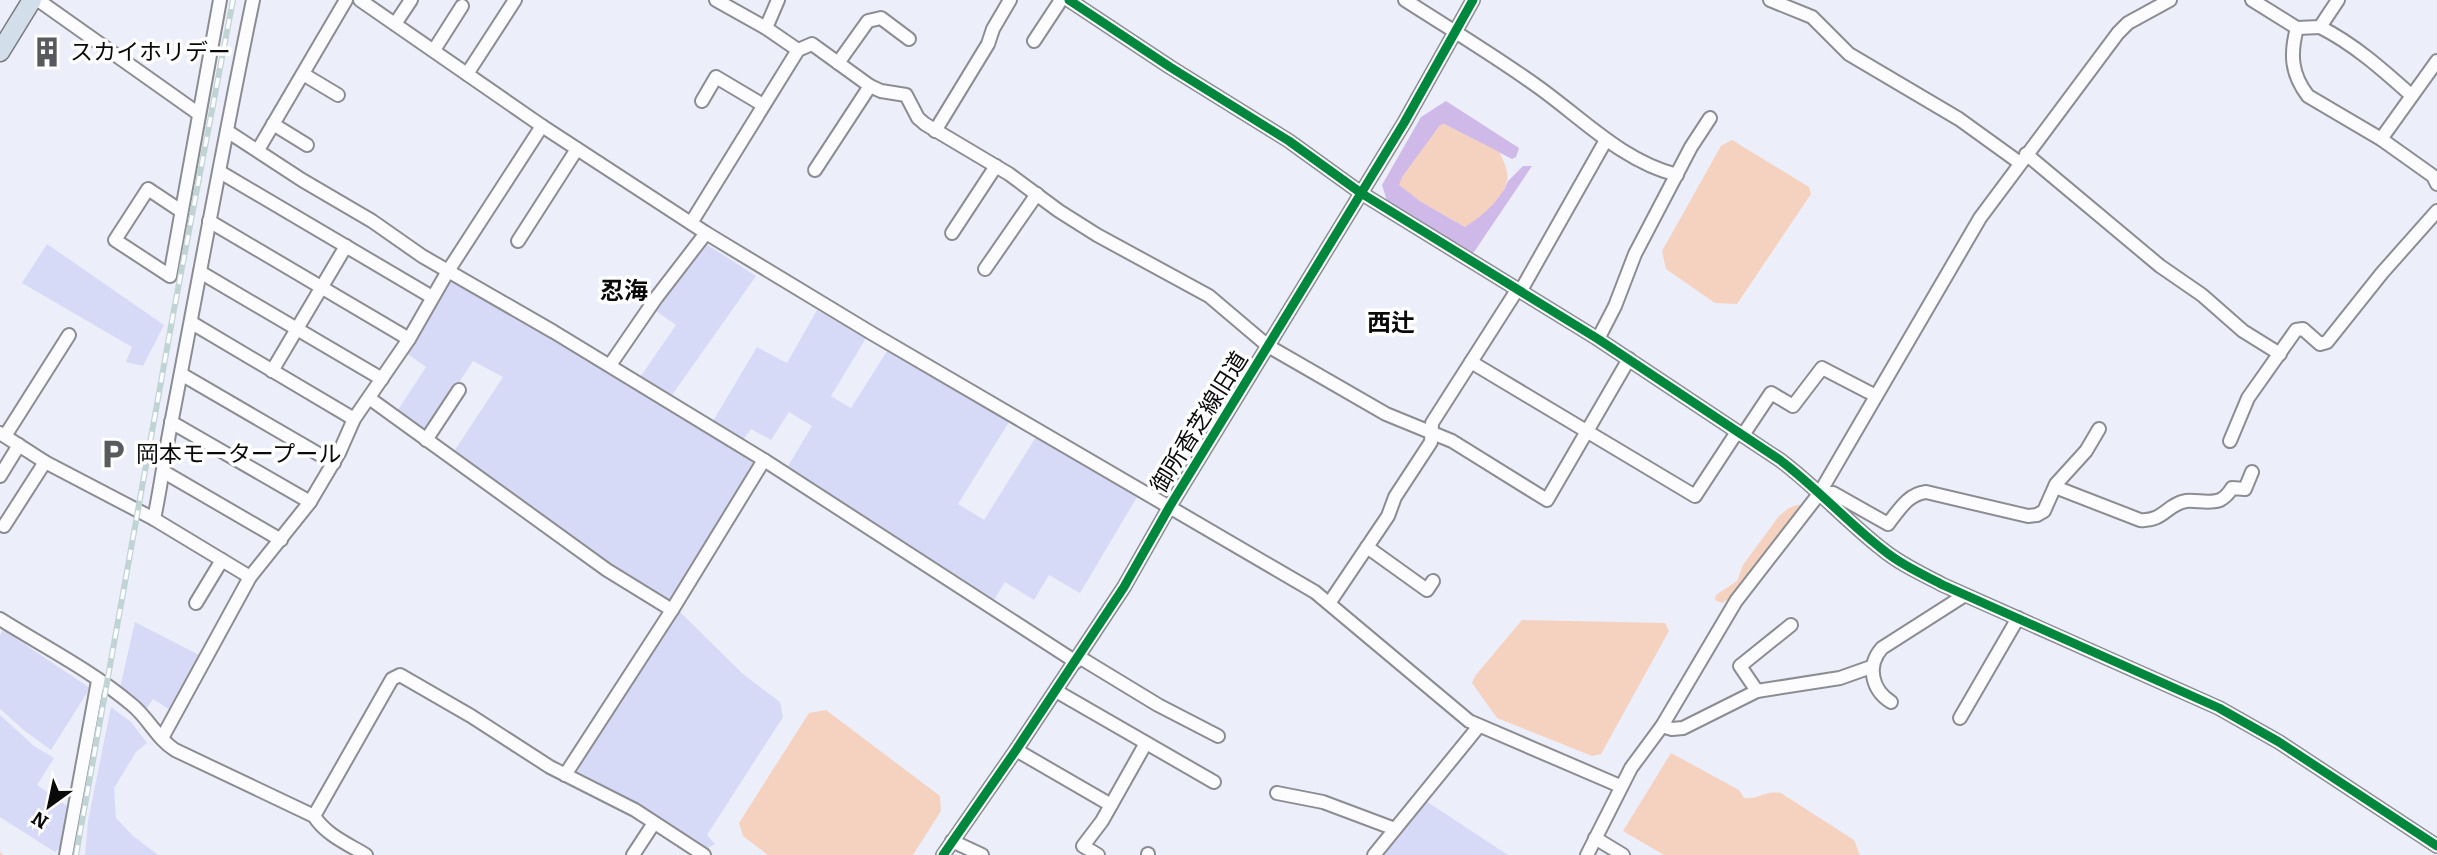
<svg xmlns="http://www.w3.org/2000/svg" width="2437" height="855" viewBox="0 0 2437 855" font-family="Bitter,'Noto Sans JP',serif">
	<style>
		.farmland { fill: #d7daf7 }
		.forest { fill: #cfb9e9 }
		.water { fill: #f5d2c0 }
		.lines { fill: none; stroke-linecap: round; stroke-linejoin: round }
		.stream { stroke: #f5d2c0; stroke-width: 3.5 }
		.minor-casing { stroke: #8c8d92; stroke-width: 16 }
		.highway-casing { stroke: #797a7f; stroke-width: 21 }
		.minor { stroke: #fcfcfe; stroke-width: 12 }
		.highway { stroke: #d2dee9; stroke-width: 18 }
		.rail-casing { stroke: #c1d4d5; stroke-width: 6 }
		.rail { stroke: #fff; stroke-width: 3.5; stroke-dasharray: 10; stroke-linecap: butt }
		.cycleway-casing { stroke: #fff; stroke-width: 13 }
		.cycleway { stroke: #00873e; stroke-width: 9 }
		.labels { text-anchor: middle; stroke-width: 7; stroke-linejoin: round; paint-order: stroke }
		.poi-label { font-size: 23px; fill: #0a0a0a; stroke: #fff; text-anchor: start }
		.street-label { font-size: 23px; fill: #0a0a0a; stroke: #fff }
		.neighbourhood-label { font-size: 24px; font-weight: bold; fill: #0a0a0a; stroke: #fff }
	</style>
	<rect width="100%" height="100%" fill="#eceef9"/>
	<g class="farmland">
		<polygon points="47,244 164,325 143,366 126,362 132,347 22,283"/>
		<polygon points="706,244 756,276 672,395 641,376 676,325 656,311"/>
		<polygon points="449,281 525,323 752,461 754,467 672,601 666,602 612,568 453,453 503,377 473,361 426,433 396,413 426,367 406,353"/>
		<polygon points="817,310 866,338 831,396 851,408 887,351 1009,422 958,504 984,520 1036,437 1137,497 1080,593 1049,575 1034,600 1005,582 992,603 787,468 812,426 789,412 771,440 751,429 743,440 713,421 757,347 787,363"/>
		<polygon points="679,611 743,674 780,702 783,717 707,835 715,844 704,850 578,775 576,770"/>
		<polygon points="135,622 201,656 170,710 153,699 145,711 119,692"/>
		<polygon points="3,630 90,688 51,750 25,731 0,709 0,635"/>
		<polygon points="111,707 131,722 147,743 136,752 114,788 116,818 133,836 158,855 85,855 88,821"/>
		<polygon points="0,715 34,746 54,758 37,785 70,808 64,844 55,852 0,817"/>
		<polygon points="1426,801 1508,855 1381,855"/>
	</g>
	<polygon class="forest" points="1446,101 1519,148 1516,157 1512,159 1444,124 1400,184 1420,201 1465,227 1504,190 1508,181 1523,166 1532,166 1474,252 1470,253 1387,201 1382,185 1421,117"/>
	<g class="water">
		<path d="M1444 124 1499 152C1502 158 1506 165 1507 172 1512 192 1480 218 1465 227L1420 201 1399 185 1402 177 1440 125Z"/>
		<polygon points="1732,140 1809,187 1811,194 1737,304 1715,303 1666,269 1662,251 1721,146"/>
		<polygon points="1797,505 1804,505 1732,597 1722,603 1715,600 1716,595 1737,581 1743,565 1779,516 1789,508"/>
		<polygon points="1522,620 1665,623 1669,631 1601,754 1592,756 1497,718 1472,683 1475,676"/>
		<polygon points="826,710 940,796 941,811 913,855 768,855 743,836 739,823 809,713"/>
		<path d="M1671 753 1739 790 1744 798C1758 800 1764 790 1781 793L1854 840 1860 855H1664L1623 831Z"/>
	</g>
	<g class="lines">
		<polyline class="stream" points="0,854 1,855"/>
		<g class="minor-casing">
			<g id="minor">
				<polyline points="38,0 199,114"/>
				<polyline points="360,0 542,126 706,233 873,334 1315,592 1469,721 1620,786"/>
				<polyline points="716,0 766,28 798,50"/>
				<path d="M1069 0 1170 67 1289 141 1361 193 1598 339 1780 460C1816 487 1846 521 1882 549 1900 564 1922 574 1943 585L2219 708 2279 742 2437 846"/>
				<path d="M1405 0C1450 29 1497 57 1541 89 1585 121 1623 161 1677 175"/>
				<polyline points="1770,0 1812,17 1849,54 1959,119 2020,163"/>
				<polyline points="2252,0 2297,28 2320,27 2338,0"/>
				<polyline points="395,24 411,0"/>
				<path d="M2320 27C2354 44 2383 70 2411 95"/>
				<polyline points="766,28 778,0"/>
				<path d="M2297 28C2290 54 2291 74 2308 96L2381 139 2433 176 2437 184"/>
				<polyline points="1034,41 1061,0"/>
				<polyline points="434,50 462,6"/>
				<polyline points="838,63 868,21 881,18 909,39"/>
				<polyline points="303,74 338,95"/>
				<polyline points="467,74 515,0"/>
				<polyline points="702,101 716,77 763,105"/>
				<polyline points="273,124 307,145"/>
				<polyline points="227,131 302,180 372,221 422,256 554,332 764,460 1076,662"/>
				<polyline points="935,131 988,44 993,29 1010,0"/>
				<polyline points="2381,139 2437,61"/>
				<polyline points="258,150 346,0"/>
				<polyline points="2026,154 2160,266 2202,295 2243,331 2280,354"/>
				<polyline points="815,170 870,86"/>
				<polyline points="220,172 432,297"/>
				<polyline points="181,211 148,189 115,240 170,276 220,0"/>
				<polyline points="209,221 409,339"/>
				<polyline points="691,223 798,50 812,44 870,86 881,91 906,95 918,118 925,124 1009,174 1059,211 1097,235 1209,296 1268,346 1386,414 1452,441 1547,500 1629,359"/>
				<polyline points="952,233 996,166"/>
				<polyline points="518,241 577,149"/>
				<polyline points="985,269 1037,194"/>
				<polyline points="200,272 382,379"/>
				<polyline points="1520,292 1606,140"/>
				<polyline points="192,323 354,419"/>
				<polyline points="1598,339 1615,306 1635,254 1691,147 1710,118"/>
				<polyline points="1471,362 1695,496 1737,432"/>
				<polyline points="610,365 656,298 706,233"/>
				<polyline points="272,371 346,246"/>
				<polyline points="181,374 334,463"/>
				<polyline points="369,398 607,570 672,610"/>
				<polyline points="171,422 310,502"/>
				<polyline points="0,433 45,462 154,519 250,577"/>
				<polyline points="1743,435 1771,393 1793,406 1822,368 1876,396"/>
				<polyline points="5,436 69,335"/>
				<polyline points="426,440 459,390"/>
				<polyline points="2230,441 2248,398 2296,330 2303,329 2320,344 2327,342 2382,273 2437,211"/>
				<polyline points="164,472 281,540"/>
				<polyline points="0,476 19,445"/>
				<path d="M2055 487 2140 520C2163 522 2167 504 2186 501 2197 500 2210 504 2220 500 2226 497 2229 493 2232 488L2245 489 2252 472"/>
				<path d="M1819 494 1833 493 1888 524C1899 510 1908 494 1926 492L2028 516 2037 515 2044 511 2056 484 2086 451 2099 429"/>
				<path d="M154 519C161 486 165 452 172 419 199 279 224 139 253 0"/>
				<polyline points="4,526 45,462"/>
				<polyline points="1367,547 1427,590 1433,581"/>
				<polyline points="1330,602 1388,516 1395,497 1431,442 1432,423 1517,290"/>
				<polyline points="196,603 222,560"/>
				<path d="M0 619C43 646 92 671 131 704 148 717 157 739 175 750L314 816C326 835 348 844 366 855"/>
				<polyline points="1079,657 1158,705 1218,736"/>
				<polyline points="1056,691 1214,782"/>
				<polyline points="1757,691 1740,666 1791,625"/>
				<path d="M1891 702C1872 690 1866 666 1882 648L1965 595"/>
				<polyline points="1960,718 2018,618"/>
				<polyline points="1662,726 1672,729 1683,728 1757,691 1840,678 1871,667"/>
				<polyline points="162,738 250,577 310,502 339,453 354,419 409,339 448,271 542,126"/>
				<polyline points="1016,750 1111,805"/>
				<polyline points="565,775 672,610 764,460"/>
				<polyline points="1277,793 1323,802 1395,829"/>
				<polyline points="314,816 392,679 400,675 471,716 550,767 635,810 704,855"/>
				<polyline points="1595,838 1623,855"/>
				<polyline points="952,841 982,855"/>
				<polyline points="66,855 98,681"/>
				<polyline points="633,855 654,823"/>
				<polyline points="943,855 1016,750 1124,587 1170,506 1404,123 1473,0"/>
				<polyline points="1098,855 1083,846 1102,821 1146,743"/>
				<polyline points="1148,855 1148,854"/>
				<polyline points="1374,855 1479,726"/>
				<polyline points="1587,855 1631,768 1662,726 1736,601 1819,494 1980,218 2118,33 2128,23 2170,0"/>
			</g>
		</g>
		<g class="highway-casing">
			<polyline id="highway" points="0,52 32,0"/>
		</g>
		<use href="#minor" class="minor"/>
		<use href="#highway" class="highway"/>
		<g class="rail-casing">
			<polyline id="rail" points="76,855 173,315 233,0"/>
		</g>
		<use href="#rail" class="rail"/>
		<g class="cycleway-casing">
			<g id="cycleway">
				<path d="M1069 0 1170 67 1289 141 1361 193 1598 339 1780 460C1816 487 1846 521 1882 549 1900 564 1922 574 1943 585L2219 708 2279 742 2437 846"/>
				<polyline points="943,855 1016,750 1124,587 1170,506 1404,123 1473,0"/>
			</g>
		</g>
		<use href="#cycleway" class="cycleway"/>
	</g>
	<defs>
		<g id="building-bare" transform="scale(2.415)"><path d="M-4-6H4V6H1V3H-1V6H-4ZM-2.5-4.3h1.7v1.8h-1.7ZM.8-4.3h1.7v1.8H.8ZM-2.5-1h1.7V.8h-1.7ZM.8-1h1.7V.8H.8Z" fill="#595a5e" stroke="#fff" stroke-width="2.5" paint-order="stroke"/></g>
		<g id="parking-bare" transform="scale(2.415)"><path d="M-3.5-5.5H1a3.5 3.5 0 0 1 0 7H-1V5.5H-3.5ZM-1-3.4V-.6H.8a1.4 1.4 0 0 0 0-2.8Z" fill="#595a5e" stroke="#fff" stroke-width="2.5" paint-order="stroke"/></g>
	</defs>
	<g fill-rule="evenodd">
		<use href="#building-bare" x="47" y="52"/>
		<use href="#parking-bare" x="113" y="454"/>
	</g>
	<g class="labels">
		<g class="poi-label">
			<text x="70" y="60">スカイホリデー</text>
			<text x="136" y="462">岡本モータープール</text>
		</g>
		<g class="street-label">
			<text transform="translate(1199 422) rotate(-58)" y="8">御所香芝線旧道</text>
		</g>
		<g class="neighbourhood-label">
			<text x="624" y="299">忍海</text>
			<text x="1391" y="331">西辻</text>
		</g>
	</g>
	<g transform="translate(49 806) rotate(213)" stroke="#ffffff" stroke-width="5" paint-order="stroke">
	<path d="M0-5L12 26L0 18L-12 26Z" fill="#0a0a0a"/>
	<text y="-10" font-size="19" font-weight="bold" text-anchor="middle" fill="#0a0a0a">N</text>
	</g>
</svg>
